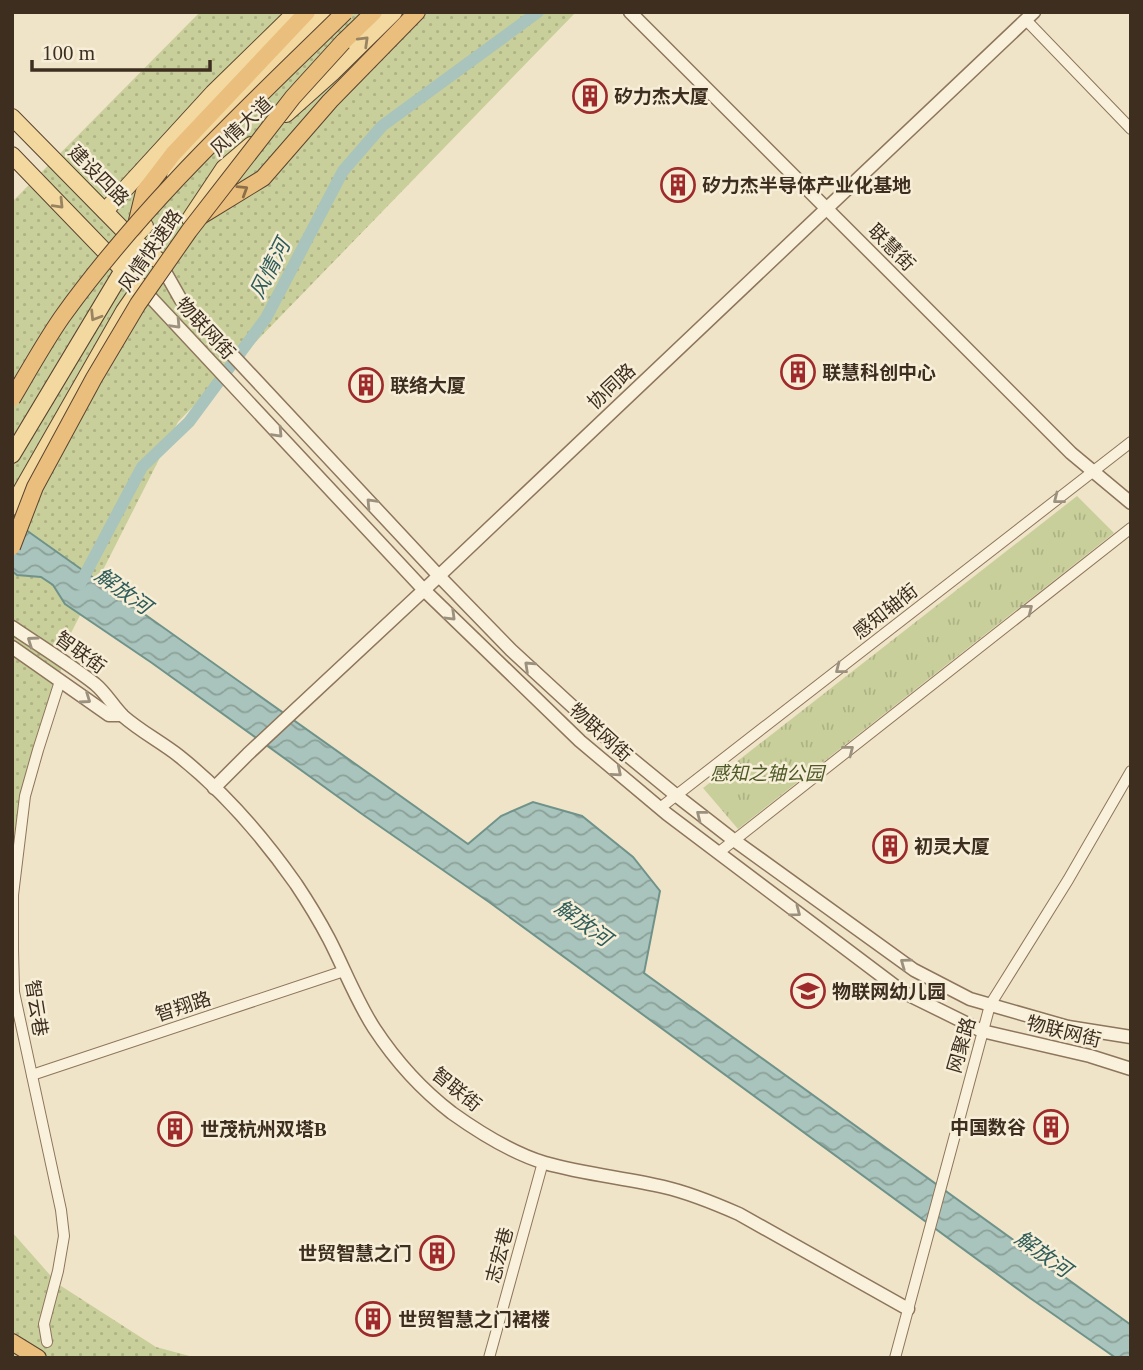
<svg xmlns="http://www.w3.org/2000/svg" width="1143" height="1370" viewBox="0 0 1143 1370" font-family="'Times New Roman','Noto Sans SC',serif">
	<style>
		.grass { fill: url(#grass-dots) }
		.park { fill: url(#park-tufts) }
		.water { fill: url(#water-waves); stroke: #6f938a; stroke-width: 2 }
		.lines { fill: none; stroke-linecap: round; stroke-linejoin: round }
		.canal { stroke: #a9c4bc; stroke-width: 12 }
		.minor-casing { stroke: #8d765c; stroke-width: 12 }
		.tertiary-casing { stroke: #8d765c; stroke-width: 15 }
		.primary-casing { stroke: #5b4430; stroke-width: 18 }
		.trunk-casing { stroke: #5b4430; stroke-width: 18 }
		.minor { stroke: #faf1dc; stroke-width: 10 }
		.tertiary { stroke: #faf1dc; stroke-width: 12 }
		.primary { stroke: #f3d9a0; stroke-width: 16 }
		.trunk { stroke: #eabe7c; stroke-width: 16 }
		.trunk-bridge-casing { stroke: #5b4430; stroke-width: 18; stroke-linecap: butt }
		.trunk-bridge { stroke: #eabe7c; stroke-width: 16 }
		.oneway { stroke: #988460 }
		.oneway2 { stroke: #8b6f49 }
		.oneway3 { stroke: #9c907e }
		.labels { text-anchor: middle; stroke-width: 5; stroke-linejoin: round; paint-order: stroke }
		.poi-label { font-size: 19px; font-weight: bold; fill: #3d2e20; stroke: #f7eed8; text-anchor: start }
		.street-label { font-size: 19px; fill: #3d2e20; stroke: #f7eed8 }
		.park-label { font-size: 19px; font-style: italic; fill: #4d5a26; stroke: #f7eed8 }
		.water-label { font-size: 21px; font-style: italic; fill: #2f5d5a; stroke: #f7eed8 }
	</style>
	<defs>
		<pattern id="grass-dots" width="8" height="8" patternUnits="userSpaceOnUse" patternTransform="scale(1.75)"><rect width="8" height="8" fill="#c9cf9b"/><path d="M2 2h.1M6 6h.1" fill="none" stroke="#aeb285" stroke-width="1.8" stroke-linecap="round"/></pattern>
		<pattern id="park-tufts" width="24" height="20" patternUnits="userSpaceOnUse" patternTransform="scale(1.75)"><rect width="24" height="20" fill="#c9cf9b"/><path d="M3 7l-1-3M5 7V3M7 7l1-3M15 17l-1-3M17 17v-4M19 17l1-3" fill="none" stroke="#aeb285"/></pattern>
		<pattern id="water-waves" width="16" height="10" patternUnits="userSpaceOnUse" patternTransform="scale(1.75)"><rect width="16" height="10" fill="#a9c4bc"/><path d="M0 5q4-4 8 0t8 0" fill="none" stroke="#8ba098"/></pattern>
	</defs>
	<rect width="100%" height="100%" fill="#f0e4c8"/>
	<g class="grass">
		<polygon points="200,12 576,12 178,422 70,635 12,859 12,202"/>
		<polygon points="12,1232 58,1284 156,1347 197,1358 12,1358"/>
	</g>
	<polygon class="park" points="1077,496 1114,533 738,829 703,788"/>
	<polygon class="water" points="12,520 468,844 501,816 533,802 582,816 633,857 660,891 644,973 1131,1325 1131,1358 1116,1358 1030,1298 489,902 362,814 152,663 65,604 53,585 41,577 17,575 12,571"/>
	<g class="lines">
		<polyline class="canal" points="80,584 142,467 189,422 266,318 343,171 382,126 538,12"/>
		<g class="minor-casing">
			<g id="minor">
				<polyline points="1026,20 1131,129"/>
				<polyline points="660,808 1131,442"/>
				<polyline points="718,853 1131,528"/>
				<polyline points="32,1075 344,971"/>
				<polyline points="47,1342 44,1324 58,1271 64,1236 61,1210 14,992 13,950 13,895 25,796 38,750 60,681"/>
				<polyline points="489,1358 543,1162"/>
				<polyline points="895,1358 990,1005 1068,880 1131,771"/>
			</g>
		</g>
		<g class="tertiary-casing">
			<g id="tertiary">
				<polyline points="630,12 1071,453 1131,503"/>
				<polyline points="160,263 181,300 439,576 511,650 610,741 677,796 731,838 914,970 970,999 1068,1027 1131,1037"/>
				<polyline points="141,287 424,590 580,741 667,814 903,992 982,1031 1090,1056 1131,1069"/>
				<path d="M12 627C40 646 69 664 95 684 106 693 113 706 123 716 140 731 161 742 179 756 223 791 263 837 296 884 308 902 319 920 329 939 344 968 356 1000 374 1028 395 1060 422 1090 452 1113 480 1133 512 1153 545 1163 584 1174 625 1178 664 1187 690 1193 714 1203 739 1214L908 1309"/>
				<polyline points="12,647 109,715 122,715"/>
				<polyline points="214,788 248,754 424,590 1034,12"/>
			</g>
		</g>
		<g class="primary-casing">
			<g id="primary">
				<polyline points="286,114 332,73 394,12"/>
				<polyline points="12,117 132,239 159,261"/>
				<polyline points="12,155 123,270 141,287"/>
				<polyline points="175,177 185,159 233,107 327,12"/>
				<polyline points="105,211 213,93 296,12"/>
				<polyline points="190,219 224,168 251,145"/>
				<polyline points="12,455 123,270 132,239 145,226"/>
				<polyline points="12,507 124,311 140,288"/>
			</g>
		</g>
		<g class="trunk-casing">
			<g id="trunk">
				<polyline points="343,42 374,12"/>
				<polyline points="201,216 263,178 330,101 417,12"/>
				<polyline points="135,229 144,192 173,154 307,12"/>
				<polyline points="12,1342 38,1358"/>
			</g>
		</g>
		<use href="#minor" class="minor"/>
		<use href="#tertiary" class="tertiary"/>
		<use href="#primary" class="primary"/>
		<use href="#trunk" class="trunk"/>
		<g class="trunk-bridge-casing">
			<g id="trunk-bridge">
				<path d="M12 399C28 372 44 343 62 317 143 204 246 109 345 12"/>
				<polyline points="12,547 35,487 94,378 138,304 189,231 293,97 343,42"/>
			</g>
		</g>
		<use href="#trunk-bridge" class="trunk-bridge"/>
	</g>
	<defs><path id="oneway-chevron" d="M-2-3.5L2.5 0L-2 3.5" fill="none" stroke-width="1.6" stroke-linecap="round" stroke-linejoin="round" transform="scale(1.75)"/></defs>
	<g class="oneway">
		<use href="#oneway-chevron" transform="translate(364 41) rotate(-44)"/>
		<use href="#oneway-chevron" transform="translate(59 204) rotate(46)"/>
		<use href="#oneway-chevron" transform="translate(95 316) rotate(122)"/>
	</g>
	<use class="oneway2" href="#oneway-chevron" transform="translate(243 190) rotate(-32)"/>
	<g class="oneway3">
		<use href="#oneway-chevron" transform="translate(176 324) rotate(47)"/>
		<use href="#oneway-chevron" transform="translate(278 433) rotate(47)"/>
		<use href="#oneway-chevron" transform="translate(1058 499) rotate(142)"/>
		<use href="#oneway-chevron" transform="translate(371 503) rotate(-133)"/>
		<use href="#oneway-chevron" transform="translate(1028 609) rotate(-38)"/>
		<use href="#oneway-chevron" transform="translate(451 616) rotate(44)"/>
		<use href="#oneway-chevron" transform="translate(32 641) rotate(-145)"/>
		<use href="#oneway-chevron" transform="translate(529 666) rotate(-137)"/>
		<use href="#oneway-chevron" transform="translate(840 669) rotate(142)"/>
		<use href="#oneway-chevron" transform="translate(86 699) rotate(35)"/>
		<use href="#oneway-chevron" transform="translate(849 750) rotate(-38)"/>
		<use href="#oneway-chevron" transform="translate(617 772) rotate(40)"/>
		<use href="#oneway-chevron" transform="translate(701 815) rotate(-142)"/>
		<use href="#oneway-chevron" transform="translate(796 912) rotate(37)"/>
		<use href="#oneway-chevron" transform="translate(905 963) rotate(-144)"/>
	</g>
	<defs>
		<g id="building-ring" transform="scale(1.75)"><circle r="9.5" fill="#f7eed8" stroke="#9e2a2b" stroke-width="1.5"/><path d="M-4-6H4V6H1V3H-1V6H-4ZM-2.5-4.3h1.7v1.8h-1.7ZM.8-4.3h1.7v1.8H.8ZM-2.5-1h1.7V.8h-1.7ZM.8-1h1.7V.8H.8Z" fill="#9e2a2b"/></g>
		<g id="school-ring" transform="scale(1.75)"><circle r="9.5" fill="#f7eed8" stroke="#9e2a2b" stroke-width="1.5"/><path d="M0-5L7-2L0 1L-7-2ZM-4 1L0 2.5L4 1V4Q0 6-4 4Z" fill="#9e2a2b"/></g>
	</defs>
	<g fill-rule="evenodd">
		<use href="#building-ring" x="590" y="96"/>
		<use href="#building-ring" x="678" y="185"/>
		<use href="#building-ring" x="798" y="372"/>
		<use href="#building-ring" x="366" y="385"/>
		<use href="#building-ring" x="890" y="846"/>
		<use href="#school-ring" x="808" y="991"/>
		<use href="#building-ring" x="1051" y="1127"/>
		<use href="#building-ring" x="175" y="1129"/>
		<use href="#building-ring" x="437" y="1253"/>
		<use href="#building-ring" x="373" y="1319"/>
	</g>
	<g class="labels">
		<g class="poi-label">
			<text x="614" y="103">矽力杰大厦</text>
			<text x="702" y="192">矽力杰半导体产业化基地</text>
			<text x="822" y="379">联慧科创中心</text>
			<text x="390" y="392">联络大厦</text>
			<text x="914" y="853">初灵大厦</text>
			<text x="832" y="998">物联网幼儿园</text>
			<text x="1026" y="1134" text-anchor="end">中国数谷</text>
			<text x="200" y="1136">世茂杭州双塔B</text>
			<text x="412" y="1260" text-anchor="end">世贸智慧之门</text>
			<text x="398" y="1326">世贸智慧之门裙楼</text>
		</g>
		<g class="street-label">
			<text transform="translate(241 126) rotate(-43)" y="7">风情大道</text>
			<text transform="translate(99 175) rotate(45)" y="7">建设四路</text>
			<text transform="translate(892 247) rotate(45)" y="7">联慧街</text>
			<text transform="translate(150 250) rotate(-55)" y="7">风情快速路</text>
			<text transform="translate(206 328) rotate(47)" y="7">物联网街</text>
			<text transform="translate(611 386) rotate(-43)" y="7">协同路</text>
			<text transform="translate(885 611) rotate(-38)" y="7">感知轴街</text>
			<text transform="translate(81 652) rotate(36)" y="7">智联街</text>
			<text transform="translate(601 732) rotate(42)" y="7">物联网街</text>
			<text transform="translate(183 1006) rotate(-18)" y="7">智翔路</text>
			<text transform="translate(37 1008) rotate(81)" y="7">智云巷</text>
			<text transform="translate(1064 1031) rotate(14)" y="7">物联网街</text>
			<text transform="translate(961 1045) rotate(-74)" y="7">网聚路</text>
			<text transform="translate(457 1089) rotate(39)" y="7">智联街</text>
			<text transform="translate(499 1255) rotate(-75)" y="7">志宏巷</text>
		</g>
		<g class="park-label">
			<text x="767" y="780">感知之轴公园</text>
		</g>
		<g class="water-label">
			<text transform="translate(270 269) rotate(-63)" y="7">风情河</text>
			<text transform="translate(123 591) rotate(36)" y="7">解放河</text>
			<text transform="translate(583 923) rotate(36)" y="7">解放河</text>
			<text transform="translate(1043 1254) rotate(36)" y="7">解放河</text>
		</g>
	</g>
	<rect width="1143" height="1370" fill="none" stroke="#3d2e20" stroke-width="28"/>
	<path d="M32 60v10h178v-10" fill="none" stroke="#3d2e20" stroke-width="3.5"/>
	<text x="42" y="60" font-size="21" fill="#3d2e20" stroke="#f7eed8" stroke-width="5" paint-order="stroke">100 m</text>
</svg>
